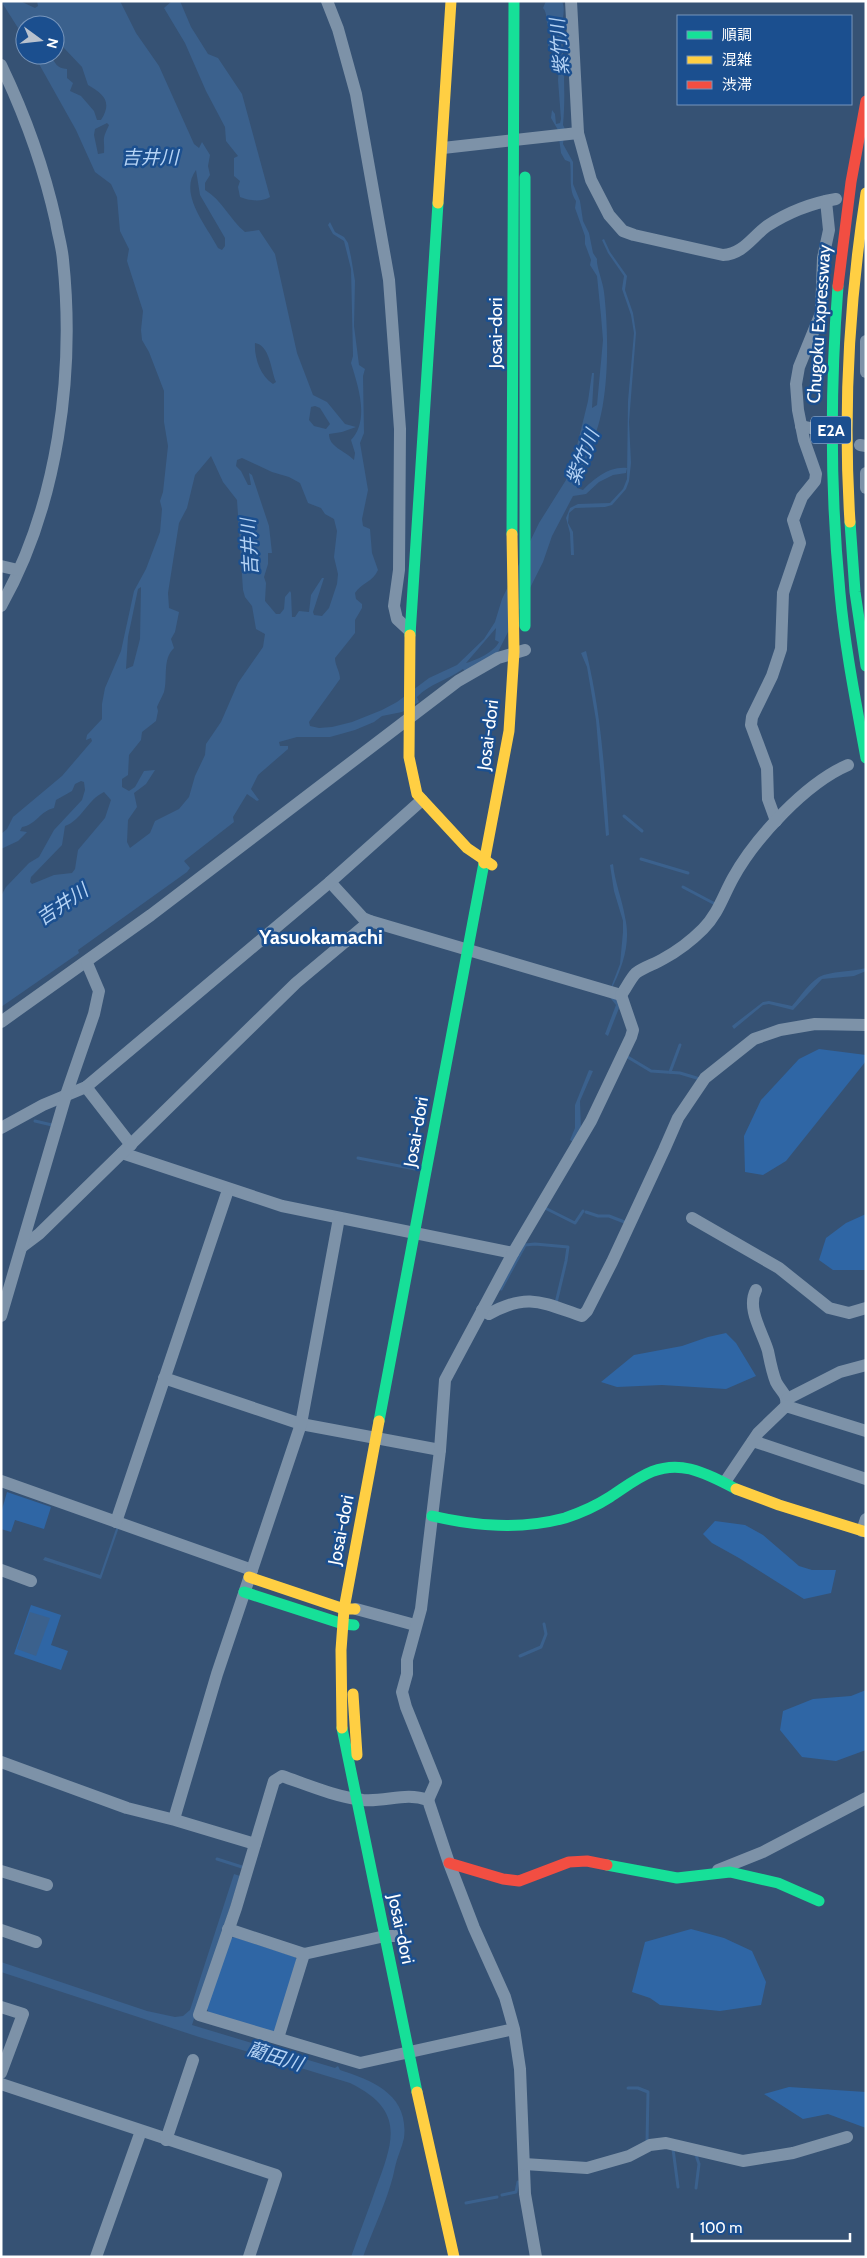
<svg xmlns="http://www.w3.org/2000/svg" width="867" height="2258" viewBox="0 0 867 2258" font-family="Cabin,'Noto Sans JP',sans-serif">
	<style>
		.green { fill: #2f66a5 }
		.water { fill: #3b618d; fill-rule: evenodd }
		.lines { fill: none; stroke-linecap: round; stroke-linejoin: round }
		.stream { stroke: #3b618d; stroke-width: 3 }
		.street { stroke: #7d92a8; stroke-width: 12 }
		.fast { stroke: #16e098; stroke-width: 11 }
		.slow { stroke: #ffcf43; stroke-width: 11 }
		.jam { stroke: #f24e42; stroke-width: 11 }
		.labels { text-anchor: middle; stroke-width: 5; stroke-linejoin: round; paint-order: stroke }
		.shield { fill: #1b4f8f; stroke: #bbcadd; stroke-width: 1 }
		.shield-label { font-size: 16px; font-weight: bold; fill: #fff }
		.street-label { font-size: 18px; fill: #fff; stroke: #1b4f8f }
		.water-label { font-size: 19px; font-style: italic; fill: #b5d3f5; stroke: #1b4f8f }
		.quarter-label { font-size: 20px; font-weight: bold; fill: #fff; stroke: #1b4f8f }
	</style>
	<rect width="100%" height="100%" fill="#365274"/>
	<g class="green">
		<polygon points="819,1049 866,1055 866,1061 786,1161 763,1175 745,1172 744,1136 761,1100 799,1059"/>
		<polygon points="866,1214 866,1270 833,1270 819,1260 826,1238 846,1223"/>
		<polygon points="726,1333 736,1343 756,1376 726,1389 662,1385 617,1387 601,1382 634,1355 682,1346 708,1337"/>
		<polygon points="7,1492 51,1507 44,1529 15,1520 11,1532 1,1529 1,1513"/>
		<polygon points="715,1521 745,1525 763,1535 799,1566 812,1570 836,1570 831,1593 804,1599 739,1558 712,1543 703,1534"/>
		<polygon points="31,1605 61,1615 51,1645 68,1651 61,1670 14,1654"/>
		<polygon points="866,1690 866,1750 836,1761 802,1757 780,1730 783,1711 813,1699 851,1696"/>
		<polygon points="691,1929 724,1938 752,1951 766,1982 761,2005 720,2011 660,2005 650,1998 632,1992 645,1942"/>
		<polygon points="234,1937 295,1957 298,1961 276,2030 273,2032 209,2013 206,2007 227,1940"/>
		<polygon points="789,2087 866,2092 866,2128 828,2114 803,2119 764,2094"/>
	</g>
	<g class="water">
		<path d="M1 1H20L35 8 38 6 37 1H120L136 33 159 66 194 144 199 148 202 142 210 155 208 166 210 175 205 183V190C222 200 230 220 245 232L259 230 275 254 297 353 313 395 327 402 345 424 356 427 342 432 329 434C329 447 344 450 354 460L355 453 351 440C370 420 358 386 351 363L353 356 351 269 344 241 333 234 328 225 330 222 335 232 344 237 348 243 351 257 355 281 354 326 359 365 365 369 363 376 364 433 360 443 368 490 362 519 363 526 370 529 372 553 378 570C373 582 361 583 355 593L356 599 362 604V608L355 620V633L335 658C335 666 340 671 340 679L309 722 310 726 319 728 332 727 352 722 382 710 397 702 429 678 457 665 484 639 495 622 502 599 539 523 566 480 573 462 588 401 592 373H594L592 408 597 405 603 340 601 316 597 276 590 265 591 260 585 244V236L575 208 576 201C568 189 572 175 570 162L565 160 561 153 558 130 551 118 552 110 555 114 556 124 560 123 561 119 558 80 560 55 558 44 555 43 550 47 548 46 549 39 556 33 558 28 556 25 549 28C545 22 548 13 543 8L546 1H562C566 11 562 17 562 28 563 60 566 94 563 125L565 129 563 144 573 162V184L580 201 583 221 589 233 593 253 597 259C596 266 603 282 604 292 609 333 611 419 586 452L588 456 577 488 583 490C594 479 609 466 627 468L626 473 613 475 599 482 586 494 573 496 552 536 543 562 498 652 467 674 463 669C448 680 429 684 417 697L419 702 402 712 382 716 374 722 355 730 330 737H297L279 742 280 746H288V749L258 775 251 789 259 800 257 801 247 794 233 817 234 822 184 861 190 868 187 872 78 950 79 953 1 1007V896L6 887 29 863 39 857 54 830 82 800 85 790 84 782 81 781 75 784 72 791 56 800 54 808C40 811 36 825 22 827L20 831 27 832 18 841 1 849V834L7 829 13 817 62 776 92 741 91 738 86 740 87 735 102 719V704L105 688 121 651 134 591 146 569 160 532 162 509 160 501 163 492 168 446 164 422V391L149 352 142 340 141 330 143 311 127 261 129 249 120 231 117 197 111 184 95 172 76 130 34 55H51C55 64 57 68 67 69V78L73 83 70 91 81 96 94 111 97 120H101C113 101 103 94 88 85L82 67 64 48 51 20 46 18 43 25H25V39ZM107 123 109 125C101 142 105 137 104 153L98 154 94 135 95 129ZM196 170 200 195 225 238V246L222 250 218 248C207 226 178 194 196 170ZM255 343C270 345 271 371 276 382L273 384C260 376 254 357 255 343ZM315 406 320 408 330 424 326 429 314 426 309 420 311 407ZM211 456 223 482 237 500 243 590 245 597 252 606 256 629 265 634 263 647 238 683 221 722 206 744 205 755 195 776 189 797 179 809 155 821 150 833 130 848 127 842 128 820 137 807 134 793 146 784 155 770 144 771 135 787 129 791 122 787V779L128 775 129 755 141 740 142 732 156 721 158 711 157 707C159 702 162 697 164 692 168 678 162 659 174 648L171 639 175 632 179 612 169 608 168 593 179 523 187 508 195 475ZM242 458 272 472 289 477 300 483 308 503 321 508 325 514 334 519 337 531 334 557 338 574 337 584 329 608 322 616 314 615 313 612 324 578H322L311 595 309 612 299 611 295 617H292L291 593 290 591 285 597 284 609 280 614H276L265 601 266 583 264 577 268 564V553H272L269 526 252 475 249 473 251 485H248L241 471 236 466 237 460ZM141 587 140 639 133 666 126 669 128 637 138 589ZM496 628 495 640 499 642C494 652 477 660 466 663ZM104 792 111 800 105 818 78 850 75 869 72 873 54 875 32 884 30 882 31 877 62 845 65 826C82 820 87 800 104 792Z"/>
		<path d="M172 1H180L191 27 208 54 218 58 242 94 270 197C263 202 249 201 240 197L238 187 240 181 234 176V158L238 156 226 141 225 127 206 91 185 43 164 8Z"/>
		<polygon points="604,239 610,252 627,276 625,290 633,313 636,333 629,422 631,463 629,481 626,489 612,505 605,507 575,508 569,513 568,523 573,532 574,555 571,555 570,533 566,518 570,508 578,504 610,503 623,489 627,479 628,401 634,333 631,315 622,289 624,276 608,253 602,240"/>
		<path d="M586 651C601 711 605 773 609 835L606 836 596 720 587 667 581 653Z"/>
		<path d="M613 864C615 883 622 899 625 917 631 942 623 966 612 988L621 1003 608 1036 605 1034 616 1005 608 995 620 964 623 932V921L614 891 610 865Z"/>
		<path d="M866 968V971L854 976 822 979 793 1010 769 1004 763 1005 734 1029 732 1026 763 1002 769 1001 792 1006C800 997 808 984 819 977 830 971 852 972 866 968Z"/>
		<polygon points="589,1070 593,1071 580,1101 581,1131 575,1143 570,1140 575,1128 575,1105"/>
		<polygon points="117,1526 119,1527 101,1579 43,1560 45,1557 100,1575"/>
		<polygon points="30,1612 50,1618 36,1656 17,1649"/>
		<path d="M234 1874 240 1876 192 2025 335 2068 338 2066 340 2070C374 2081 409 2095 404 2138 402 2148 397 2157 395 2167 390 2195 373 2229 363 2257H351C359 2234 368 2211 376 2188 394 2140 405 2110 350 2083L199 2037 1 1972V1962L147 2011 175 2017 183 2016 190 2010Z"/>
	</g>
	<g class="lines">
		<g class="stream">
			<polyline points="624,816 642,831"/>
			<polyline points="641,859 688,873"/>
			<polyline points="683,887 717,905"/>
			<polyline points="626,1056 651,1071 680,1073 700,1079"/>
			<polyline points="670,1072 680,1045"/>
			<polyline points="35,1121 52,1125"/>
			<polyline points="358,1158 415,1169"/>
			<polyline points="545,1208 575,1223 583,1211"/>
			<polyline points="586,1212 598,1216 609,1216 627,1223"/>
			<polyline points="501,1289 525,1245 535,1244 568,1247 566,1261 556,1303"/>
			<polyline points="520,1656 541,1647 546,1634 544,1624"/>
			<polyline points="217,1859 242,1867"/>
			<polyline points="628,2088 638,2088 648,2092 647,2142"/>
			<polyline points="673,2149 678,2187"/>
			<polyline points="696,2155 699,2164 696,2188"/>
			<polyline points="502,2195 516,2192 518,2182"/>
			<polyline points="466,2203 497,2197"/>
		</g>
		<g class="street">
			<polyline points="327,1 338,29 356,94 389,280 400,429 399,570 394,606 397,619 410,631"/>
			<path d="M571 1 578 133 591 180 609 215 623 231 634 235 723 255C743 254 752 237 767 226 787 213 812 203 836 199"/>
			<path d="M1 65C25 115 44 168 56 222 58 235 62 247 63 260 75 374 58 505 1 606"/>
			<polyline points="443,148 578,133"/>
			<polyline points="866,341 866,372"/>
			<polyline points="801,426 815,429"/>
			<polyline points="860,445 866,446"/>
			<polyline points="866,473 866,488"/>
			<polyline points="1,566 18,570"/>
			<polyline points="776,821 768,799 767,768 751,725 752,717 772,676 781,649 783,593 800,543 793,520 802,497 815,481 816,474 804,440 798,410 796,384 799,367 821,313 823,258 829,230 826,201"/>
			<polyline points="330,882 363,918 370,921 621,995"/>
			<path d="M621 995C626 989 630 979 636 973 644 967 655 964 663 959 676 952 692 940 703 929 718 914 723 896 733 878 755 838 806 783 848 765"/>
			<polyline points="1,1022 151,915 458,681 498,658 525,650"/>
			<polyline points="86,1087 131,1145"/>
			<polyline points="1,1128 43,1105 86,1087 330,882 422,800"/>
			<polyline points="122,1153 282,1206 513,1253"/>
			<polyline points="692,1218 779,1268 829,1308 849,1313 866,1308"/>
			<polyline points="23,1246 39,1234 296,983 370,921"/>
			<path d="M756 1290C746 1309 763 1333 768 1351 770 1361 772 1372 776 1382 781 1392 788 1394 786 1406"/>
			<path d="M482 1310 489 1314C528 1292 543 1303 582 1316L587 1311 612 1262 664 1150 678 1118 705 1078 754 1039 780 1030 815 1024 866 1025"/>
			<polyline points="1,1316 66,1095 94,1014 99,991 87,963"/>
			<polyline points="164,1378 301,1424 440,1450"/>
			<polyline points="787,1399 840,1372 866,1365"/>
			<polyline points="753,1441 866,1479"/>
			<polyline points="1,1481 252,1570"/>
			<polyline points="725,1482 758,1433 786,1406 866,1431"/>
			<polyline points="116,1522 228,1190"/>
			<polyline points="862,1531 866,1519"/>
			<polyline points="1,1570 31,1581"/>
			<polyline points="356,1609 415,1625"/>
			<polyline points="1,1762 127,1808 175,1820 255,1844"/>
			<polyline points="428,1800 436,1782 406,1707 402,1692 407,1674 407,1660 421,1609 440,1450 445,1380 513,1253 591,1121 631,1037 633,1030 621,995"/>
			<polyline points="174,1819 217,1674 301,1424 339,1218"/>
			<polyline points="718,1870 763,1852 866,1798"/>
			<polyline points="1,1871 47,1885"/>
			<polyline points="228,1929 304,1954 385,1936 396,1936"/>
			<polyline points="1,1930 36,1942"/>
			<polyline points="1,2007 23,2014 1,2073"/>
			<path d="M514 2029 360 2063 199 2015 236 1908 274 1781 282 1776C308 1785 336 1797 363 1800 386 1802 406 1792 428 1800L449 1863 474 1928 505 1997 514 2029 520 2069 525 2194 536 2257"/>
			<polyline points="278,2038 304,1954"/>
			<polyline points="1,2084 276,2175 249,2257"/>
			<polyline points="166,2140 193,2060"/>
			<polyline points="524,2164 587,2168 629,2156 650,2145 666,2143 743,2161 793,2153 847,2137"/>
			<polyline points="96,2257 141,2131"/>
		</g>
		<g class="fast">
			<polyline points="525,177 525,626"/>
			<path d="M838 286C830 389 830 490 840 593 845 648 856 703 866 758"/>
			<polyline points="850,522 855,592 866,666"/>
			<polyline points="512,534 514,1"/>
			<polyline points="410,635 438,203"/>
			<polyline points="379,1421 484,863"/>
			<path d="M432 1516C476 1526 520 1530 565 1518 580 1513 596 1506 610 1497 636 1480 657 1461 690 1469 706 1473 721 1481 736 1489"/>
			<polyline points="244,1592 343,1624 354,1625"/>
			<polyline points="342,1728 417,2092"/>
			<polyline points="607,1865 677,1878 730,1872 778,1883 819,1901"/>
		</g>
		<g class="slow">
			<polyline points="438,203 451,1"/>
			<path d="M850 522C843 413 849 301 866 193"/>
			<polyline points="410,635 409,757 417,794 467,848 492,865"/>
			<polyline points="484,863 509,731 514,652 512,534"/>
			<polyline points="736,1489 779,1505 866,1532"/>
			<polyline points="249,1577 344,1609 355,1609"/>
			<polyline points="353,1694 357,1755"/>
			<polyline points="342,1728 341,1650 344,1609 379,1421"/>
			<polyline points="417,2092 454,2257"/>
		</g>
		<g class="jam">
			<polyline points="838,286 851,182 866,101"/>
			<polyline points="449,1863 503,1879 519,1881 569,1862 587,1861 607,1865"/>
		</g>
	</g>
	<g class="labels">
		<rect class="shield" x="811" y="416.5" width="40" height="27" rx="4"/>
		<g class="shield-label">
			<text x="831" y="436">E2A</text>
		</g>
		<g class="street-label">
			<text transform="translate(819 324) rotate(-86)" y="6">Chugoku Expressway</text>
			<text transform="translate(496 333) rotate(-90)" y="6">Josai-dori</text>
			<text transform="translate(488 735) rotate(-83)" y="6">Josai-dori</text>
			<text transform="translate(416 1132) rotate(-80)" y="6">Josai-dori</text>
			<text transform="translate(341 1530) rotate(-79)" y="6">Josai-dori</text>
			<text transform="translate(401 1929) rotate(78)" y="6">Josai-dori</text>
		</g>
		<g class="water-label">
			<text transform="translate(559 47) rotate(-95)" y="7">紫竹川</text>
			<text x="150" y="164">吉井川</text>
			<text transform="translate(582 457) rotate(-68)" y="7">紫竹川</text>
			<text transform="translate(249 547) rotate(-93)" y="7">吉井川</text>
			<text transform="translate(62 904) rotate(-34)" y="7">吉井川</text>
			<text transform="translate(275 2056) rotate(17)" y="7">藺田川</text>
		</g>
		<g class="quarter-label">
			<text x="321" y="944">Yasuokamachi</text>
		</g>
	</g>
	<rect width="867" height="2258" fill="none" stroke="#ffffff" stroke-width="5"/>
	<rect x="677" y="15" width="175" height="90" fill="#1b4f8f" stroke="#7695bc"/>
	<rect x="687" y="31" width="25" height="8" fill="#16e098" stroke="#7695bc"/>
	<text x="722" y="40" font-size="15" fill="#ffffff">順調</text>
	<rect x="687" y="56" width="25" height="8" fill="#ffcf43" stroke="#7695bc"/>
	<text x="722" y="65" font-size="15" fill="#ffffff">混雑</text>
	<rect x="687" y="81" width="25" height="8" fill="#f24e42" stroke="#7695bc"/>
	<text x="722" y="90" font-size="15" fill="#ffffff">渋滞</text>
	<g transform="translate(40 40) rotate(105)"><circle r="24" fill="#1b4f8f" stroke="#7695bc"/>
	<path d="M0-4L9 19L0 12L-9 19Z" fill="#b9c2ce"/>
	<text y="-8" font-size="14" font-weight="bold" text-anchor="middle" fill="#ffffff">N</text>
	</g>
	<path d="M692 2233v8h158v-8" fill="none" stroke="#ffffff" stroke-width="2.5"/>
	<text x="700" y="2233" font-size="15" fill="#ffffff" stroke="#1b4f8f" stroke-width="4" paint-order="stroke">100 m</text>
</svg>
